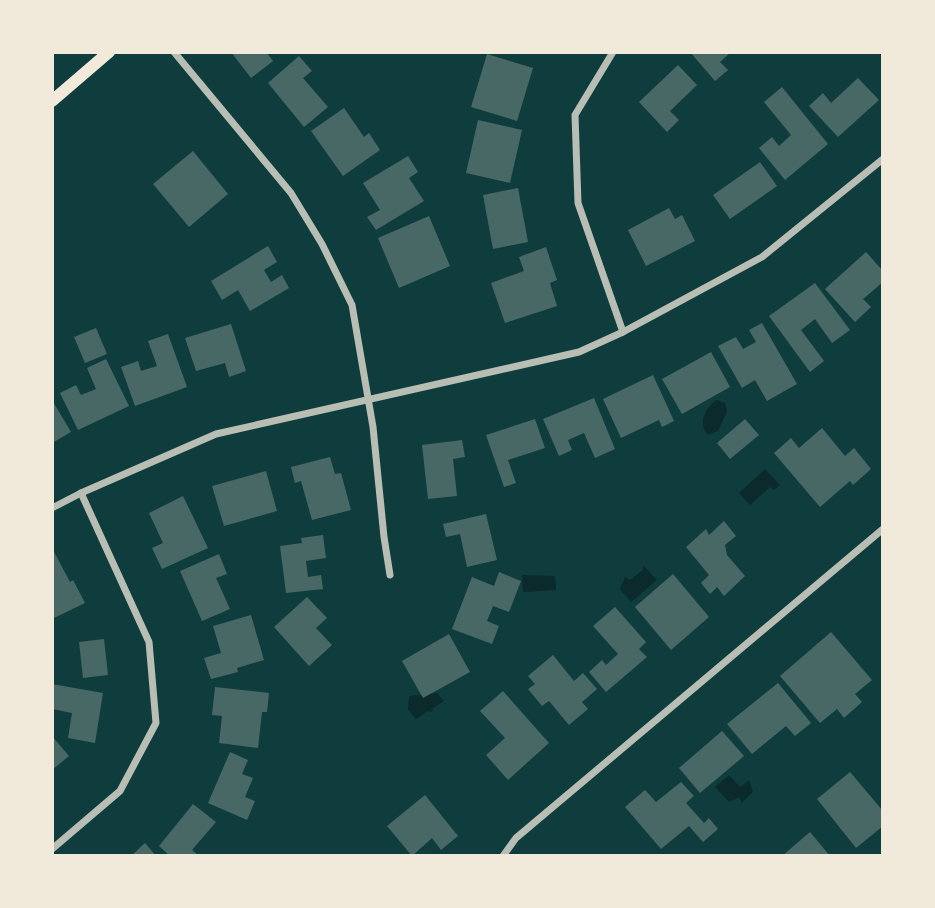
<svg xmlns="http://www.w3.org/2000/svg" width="935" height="908" viewBox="0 0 935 908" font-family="Jost,sans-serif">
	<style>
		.water { fill: #0a2a2b }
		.building { fill: #486865 }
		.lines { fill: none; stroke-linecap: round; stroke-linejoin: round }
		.minor { stroke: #b8beb3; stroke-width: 7 }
		.secondary { stroke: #f1e9da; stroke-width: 12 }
	</style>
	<rect width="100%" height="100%" fill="#0f3d3e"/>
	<g class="water">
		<path d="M717 400 725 403 727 412 718 431 708 435C697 426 705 406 717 400Z"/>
		<polygon points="765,469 780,485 774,490 770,487 750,505 739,493"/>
		<polygon points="643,565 657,580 631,602 620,589 625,577 630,580 643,570"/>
		<polygon points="522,575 555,576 556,590 523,592"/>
		<polygon points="437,693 444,701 433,708 432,712 428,711 416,719 408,710 409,696"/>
		<polygon points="729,775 740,787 749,780 753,792 742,803 739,797 729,802 715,787"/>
	</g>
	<g class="building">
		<polygon points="231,52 266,52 273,61 251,78"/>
		<polygon points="690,52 731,52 720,62 728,70 715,81"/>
		<polygon points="487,54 533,68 517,121 471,107"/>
		<polygon points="299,56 312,71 303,78 328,107 304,127 268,83"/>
		<polygon points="678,65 697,85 670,111 679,120 667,132 639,102"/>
		<polygon points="858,78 879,100 838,137 809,106 823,93 831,103"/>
		<polygon points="782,87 828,144 785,180 759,148 772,137 779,146 791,135 764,102"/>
		<polygon points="344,108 364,137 369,133 380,150 343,176 311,131"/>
		<polygon points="478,120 522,130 510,183 466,173"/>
		<polygon points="193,151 228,194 189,227 153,184"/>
		<polygon points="408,156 418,172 409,178 424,201 376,230 367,217 380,210 363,183"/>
		<polygon points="760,162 777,186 730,219 713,195"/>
		<polygon points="518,188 528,242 493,249 483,195"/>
		<polygon points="669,208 675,219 682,215 695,241 646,266 628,230"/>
		<polygon points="429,216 450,266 399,288 378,238"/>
		<polygon points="268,246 277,262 264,270 271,282 282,275 289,288 250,311 238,290 222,300 211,281"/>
		<polygon points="546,247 557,280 550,283 557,306 505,323 491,283 524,271 519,257"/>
		<polygon points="866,252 883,271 883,282 863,299 871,307 855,322 825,289"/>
		<polygon points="815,283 850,330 832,343 815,319 801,330 824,361 810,372 769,316"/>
		<polygon points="762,323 797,384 767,401 755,380 742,388 718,346 736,337 743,349 756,342 749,330"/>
		<polygon points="231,324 246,371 229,377 225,363 196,371 185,338"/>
		<polygon points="96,328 107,354 85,363 74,337"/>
		<polygon points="168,334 187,387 135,406 121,367 138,361 141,371 157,366 148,341"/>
		<polygon points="711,352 730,387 682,414 662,379"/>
		<polygon points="106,359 129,406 78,430 60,393 76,385 81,395 96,389 87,368"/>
		<polygon points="653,375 674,421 662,427 659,420 621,438 603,399"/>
		<polygon points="594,398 615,449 595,458 584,433 568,440 572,450 559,456 543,419"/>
		<polygon points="52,400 71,432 52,443"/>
		<polygon points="535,419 545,448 508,460 516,483 504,487 486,435"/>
		<polygon points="745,419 759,435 730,459 717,443"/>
		<polygon points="822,428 845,456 854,448 871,469 853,485 850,481 820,507 774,453 791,438 799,448"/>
		<polygon points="462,440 465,457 453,459 457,496 428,499 422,445"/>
		<polygon points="330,457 335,474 341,473 351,510 312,520 301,481 295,483 291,467"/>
		<polygon points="266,471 277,511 224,526 212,486"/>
		<polygon points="183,496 208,548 162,569 152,548 163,543 149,513"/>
		<polygon points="486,514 497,560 467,567 460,534 446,537 443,524"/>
		<polygon points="724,521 736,536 725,545 727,555 745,576 724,596 717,587 710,594 701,583 709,575 686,547 706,529 709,535"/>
		<polygon points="323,535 326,558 306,561 308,577 321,575 323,589 286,593 280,546 302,543 301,538"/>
		<polygon points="52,548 70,582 73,580 85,603 52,619"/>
		<polygon points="219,554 227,574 216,578 230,609 202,621 180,571"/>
		<polygon points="499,572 521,581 509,612 493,606 487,621 499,626 492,644 452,629 472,577 494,586"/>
		<polygon points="673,574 709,617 671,650 635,607"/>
		<polygon points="307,597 327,618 316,628 332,645 309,666 274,627"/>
		<polygon points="615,607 646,642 639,649 647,657 606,692 589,672 602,660 606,665 618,654 593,626"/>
		<polygon points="251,615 264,660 237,668 238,672 211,679 204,658 221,653 213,626"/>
		<polygon points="831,632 872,680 855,694 862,702 844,718 837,709 820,723 780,676"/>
		<polygon points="449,634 470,672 423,698 402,661"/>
		<polygon points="104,639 108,675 83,678 79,642"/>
		<polygon points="553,655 574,681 583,673 597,689 582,702 588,709 569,725 549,701 542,706 528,689 535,684 528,676"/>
		<polygon points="778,683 811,723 795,736 786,726 752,754 727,724"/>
		<polygon points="52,684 103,693 95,743 68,738 72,713 52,709"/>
		<polygon points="215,687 269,693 267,712 262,712 258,748 219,743 222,716 212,715"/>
		<polygon points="503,691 549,743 508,780 486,755 505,738 480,711"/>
		<polygon points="722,731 744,756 700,793 679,768"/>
		<polygon points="52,736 69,756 52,770"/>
		<polygon points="230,752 248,760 242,774 253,778 245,797 255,801 247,820 208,803"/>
		<polygon points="850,772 883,811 883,826 856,848 817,799"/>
		<polygon points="681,782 694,796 686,803 704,823 709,818 718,829 703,842 689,826 661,849 625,807 645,790 656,802"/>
		<polygon points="425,795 458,836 441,850 432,838 412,856 387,826"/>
		<polygon points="193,804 216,822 192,850 199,856 170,856 159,846"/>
		<polygon points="810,832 830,856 782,856"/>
		<polygon points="145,843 156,856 131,856"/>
	</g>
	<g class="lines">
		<g class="minor">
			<polyline points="174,52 291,193 322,244 352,305 373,427 384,537 390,575"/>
			<polyline points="613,52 575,115 578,203 623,332"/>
			<polyline points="52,508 81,493 216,434 579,352 623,332 762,257 883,159"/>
			<polyline points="52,849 120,791 156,723 149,642 81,493"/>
			<polyline points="503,856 516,838 883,529"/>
		</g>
		<polyline class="secondary" points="52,101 109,52"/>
	</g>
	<rect width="935" height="908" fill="none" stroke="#f1e9da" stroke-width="108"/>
</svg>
